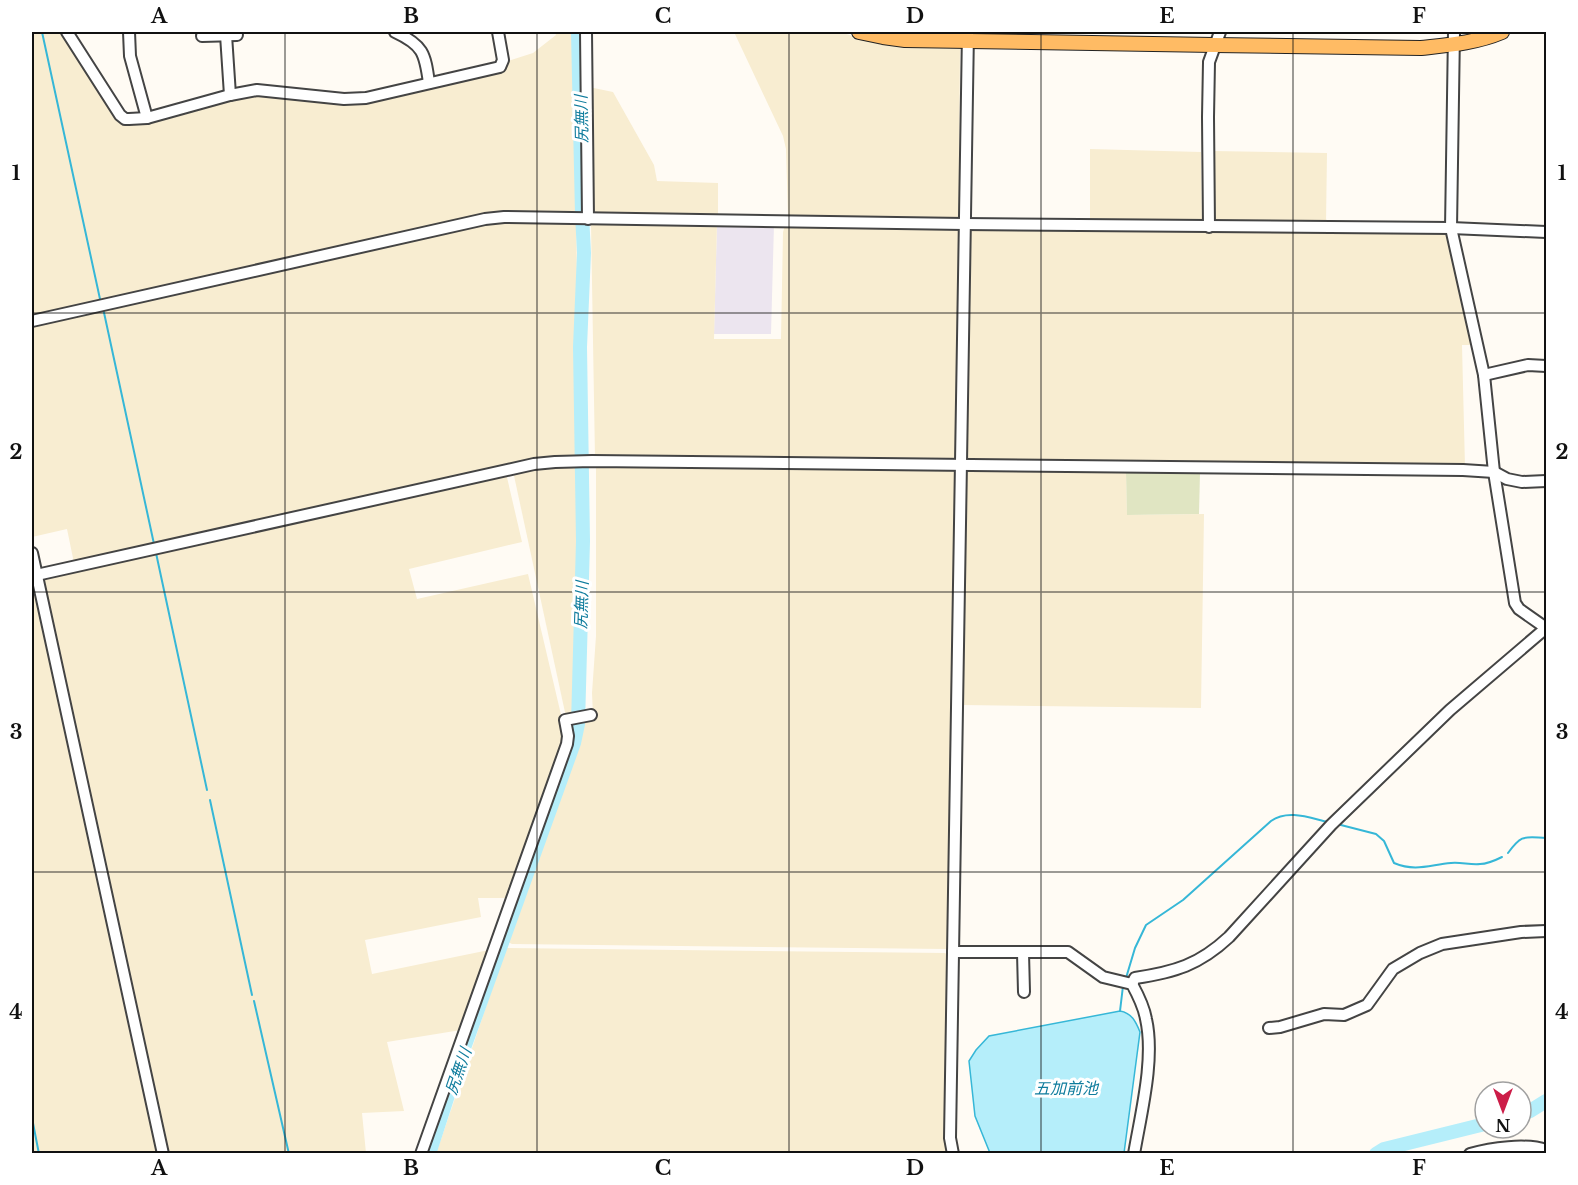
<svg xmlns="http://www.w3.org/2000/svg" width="1578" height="1185" viewBox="0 0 1578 1185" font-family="'Libre Baskerville','Noto Sans JP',serif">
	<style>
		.industrial { fill: #ece5ef }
		.farmland { fill: #f8edd1 }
		.cemetery { fill: #e0e5c2 }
		.water { fill: #b5eefa; stroke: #36b7d7; stroke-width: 1.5 }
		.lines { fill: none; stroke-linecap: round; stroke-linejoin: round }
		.stream { stroke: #36b7d7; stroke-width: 2 }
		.river { stroke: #b5eefa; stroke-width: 14 }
		.minor-casing { stroke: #444; stroke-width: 14 }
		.major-casing { stroke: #222; stroke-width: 16 }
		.minor { stroke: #fff; stroke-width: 10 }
		.major { stroke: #ffbb64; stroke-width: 14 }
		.grid { fill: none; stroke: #111; stroke-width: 1.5; stroke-opacity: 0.55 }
		.labels { text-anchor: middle; stroke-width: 6; stroke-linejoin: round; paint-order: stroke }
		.water-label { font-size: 16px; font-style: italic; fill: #0f7c9d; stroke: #fff }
		.neatline { fill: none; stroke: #111; stroke-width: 2 }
		.grid-label { font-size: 20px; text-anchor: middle; font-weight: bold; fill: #111 }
	</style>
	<rect width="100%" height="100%" fill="#fffbf4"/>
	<polygon class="industrial" points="717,223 774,224 771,334 714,334"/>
	<g class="farmland">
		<polygon points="32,32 64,32 123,120 245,94 344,100 508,61 533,53 556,35 555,32 574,32 579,459 74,563 67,529 32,537"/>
		<polygon points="734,32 840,32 866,40 960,47 957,461 595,458 591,224 595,222 717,223 714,339 781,339 783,232 788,216 786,149 783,136"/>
		<polygon points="589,87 613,92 654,165 657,181 718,183 718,215 714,218 591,214"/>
		<polygon points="1090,149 1201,152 1202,221 1090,219"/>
		<polygon points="1213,151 1327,153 1326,223 1213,220"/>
		<polygon points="967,225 1449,234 1473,345 1462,345 1465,467 965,462"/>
		<polygon points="596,463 957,467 949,947 946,949 512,944 508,942 550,825 583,720 593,716 592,693 596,636"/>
		<polygon points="579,464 579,638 573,715 566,717 513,471"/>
		<polygon points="966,468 1126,470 1127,515 1204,514 1201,708 963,705"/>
		<polygon points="506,473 522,542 409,569 417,599 528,574 566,736 509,898 478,898 481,917 365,940 372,974 489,950 461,1030 387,1042 404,1111 362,1113 366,1153 167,1153 42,577"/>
		<polygon points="32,580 34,582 160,1153 32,1153"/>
		<polygon points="506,948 945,953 949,955 950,1153 436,1154"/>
	</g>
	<polygon class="cemetery" points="1126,472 1200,473 1199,514 1127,515"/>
	<path class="water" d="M1120 1011C1132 1013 1136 1022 1140 1032L1124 1153H990L975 1116 969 1061 976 1050 989 1036Z"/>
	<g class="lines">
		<g class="stream">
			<polyline points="42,32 100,299"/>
			<polyline points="103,308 154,544"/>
			<polyline points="156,553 207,790"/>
			<polyline points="210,800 252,995"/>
			<path d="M1337 824 1376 834 1384 841 1394 863C1416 872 1429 865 1451 863 1461 862 1470 865 1480 864 1487 864 1496 860 1502 857"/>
			<path d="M1508 853C1522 834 1524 837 1546 838"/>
			<path d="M1126 978 1135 948 1146 925 1183 900 1271 821C1288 809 1310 818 1328 822"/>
			<polyline points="254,1001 289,1154"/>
			<polyline points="1120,1011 1123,986"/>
			<polyline points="32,1118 39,1154"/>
		</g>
		<g class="river">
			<polyline points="459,1062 574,743 578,724 583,541 580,347 584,253 582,214 578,32"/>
			<polyline points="1521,1114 1530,1111 1546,1101"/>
			<polyline points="429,1154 452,1083"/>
			<polyline points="1376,1154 1384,1149 1485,1124"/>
		</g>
		<g class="minor-casing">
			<g id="minor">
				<polyline points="67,32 120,115 125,119 129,119 147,118 230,95 257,90 344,99 366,98 500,67 503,60 498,32"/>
				<polyline points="129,32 130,56 147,118"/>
				<path d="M395 32C423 45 425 53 429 83"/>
				<polyline points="586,32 588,219"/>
				<polyline points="1454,32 1451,228 1484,375 1494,472 1515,603 1519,609 1546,628"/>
				<polyline points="226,35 230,95"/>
				<polyline points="202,36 237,35"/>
				<polyline points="1209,227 1208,117 1209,62 1220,32"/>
				<polyline points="32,321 485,219 504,217 964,224 1451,228 1546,232"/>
				<polyline points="1484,375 1528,365 1546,366"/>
				<polyline points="32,553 163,1154"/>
				<polyline points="32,576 534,464 555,462 592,461 1463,470 1494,472 1507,479 1522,482 1546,481"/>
				<path d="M953 952H1068L1103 977 1132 984C1138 995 1144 1007 1146 1019 1155 1059 1141 1113 1134 1154"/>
				<polyline points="1023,953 1024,992"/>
				<path d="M1132 984 1135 978C1175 972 1199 965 1229 937L1331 825 1450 710 1546 628"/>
				<polyline points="1269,1028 1280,1027 1324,1014 1344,1015 1367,1005 1393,969 1420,953 1442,944 1521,932 1546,931"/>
				<polyline points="421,1154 567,744 568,736 565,720 591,715"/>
				<polyline points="953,1154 950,1138 968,32"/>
				<path d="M1470 1154C1491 1148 1526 1143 1546 1150"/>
			</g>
		</g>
		<g class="major-casing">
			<path id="major" d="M859 32 883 37 905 40 1214 45 1421 48C1449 45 1476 43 1502 32"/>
		</g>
		<use href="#minor" class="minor"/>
		<use href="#major" class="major"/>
	</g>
	<path class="grid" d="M285 32V1154M537 32V1154M789 32V1154M1041 32V1154M1293 32V1154M32 313H1546M32 592H1546M32 872H1546"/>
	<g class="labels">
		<g class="water-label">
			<text transform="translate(581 119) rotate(-91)" y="6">尻無川</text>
			<text transform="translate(581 605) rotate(-88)" y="6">尻無川</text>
			<text transform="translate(458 1071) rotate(-71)" y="6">尻無川</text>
			<text x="1066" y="1094">五加前池</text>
		</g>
	</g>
	<rect width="1578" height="1185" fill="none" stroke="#ffffff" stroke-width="66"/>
	<g transform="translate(1503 1110) rotate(180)"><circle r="28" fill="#ffffff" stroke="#a0a0a0" stroke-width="1.5"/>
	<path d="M0-4.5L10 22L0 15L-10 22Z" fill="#cc1d48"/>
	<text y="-9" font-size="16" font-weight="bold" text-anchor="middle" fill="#111111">N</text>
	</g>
	<rect x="33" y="33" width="1512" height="1119" class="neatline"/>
	<g class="grid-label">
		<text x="159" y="23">A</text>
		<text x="411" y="23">B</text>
		<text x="663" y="23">C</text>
		<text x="915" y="23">D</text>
		<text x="1167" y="23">E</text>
		<text x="1419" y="23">F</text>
		<text x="16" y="180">1</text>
		<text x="1562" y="180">1</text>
		<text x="16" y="459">2</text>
		<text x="1562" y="459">2</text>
		<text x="16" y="739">3</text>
		<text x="1562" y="739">3</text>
		<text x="16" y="1019">4</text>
		<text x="1562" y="1019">4</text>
		<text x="159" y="1175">A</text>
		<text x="411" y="1175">B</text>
		<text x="663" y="1175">C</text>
		<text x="915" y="1175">D</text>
		<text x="1167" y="1175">E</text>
		<text x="1419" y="1175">F</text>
	</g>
</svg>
